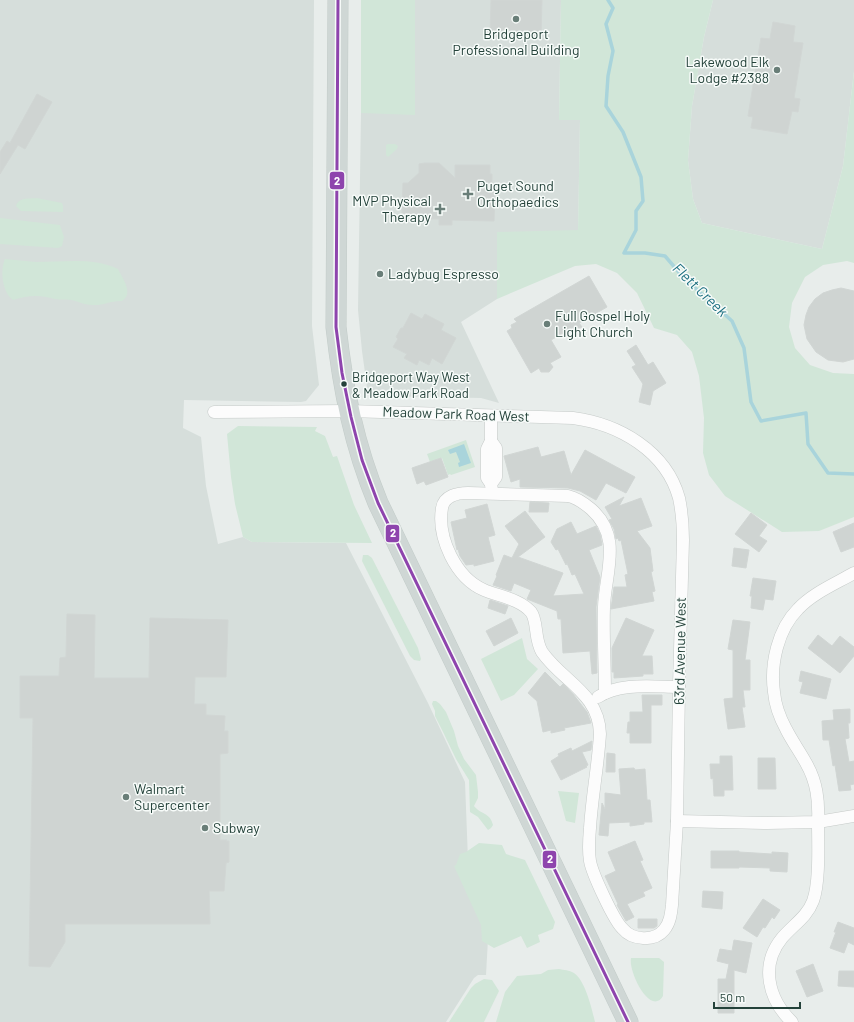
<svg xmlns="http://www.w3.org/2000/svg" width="854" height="1022" viewBox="0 0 854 1022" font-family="Barlow,sans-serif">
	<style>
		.built { fill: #d6dedb }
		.green { fill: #d1e6d8 }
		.water { fill: #a9d4db }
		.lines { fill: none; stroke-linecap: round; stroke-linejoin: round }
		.stream { stroke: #a9d4db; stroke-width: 3.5 }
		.building { fill: #cfd4d2; stroke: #d1d6d4 }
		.street-casing { stroke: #c5cac8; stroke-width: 13 }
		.primary-casing { stroke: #c3ccc9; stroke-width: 21 }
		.street { stroke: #fcfcfc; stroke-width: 12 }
		.primary { stroke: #cfd7d5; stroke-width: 20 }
		.bus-1-casing { stroke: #f7fbf9; stroke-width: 6 }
		.bus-1 { stroke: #8e44ad; stroke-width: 3 }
		.poi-dot { fill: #697e78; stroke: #f7fbf9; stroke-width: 1.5 }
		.bus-dot { fill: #24423a; stroke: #f7fbf9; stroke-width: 1.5 }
		.labels { text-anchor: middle; stroke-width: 3; stroke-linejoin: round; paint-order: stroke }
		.bus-label { font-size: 13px; fill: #24423a; stroke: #f7fbf9; text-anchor: start }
		.poi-label { font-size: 14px; fill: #24423a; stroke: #f7fbf9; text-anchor: start }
		.street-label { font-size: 14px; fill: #24423a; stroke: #f7fbf9 }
		.water-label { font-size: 15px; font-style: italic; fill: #1c6f80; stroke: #f7fbf9 }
		.line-badge { stroke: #f7fbf9; stroke-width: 1.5 }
		.badge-label { font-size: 11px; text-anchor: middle; font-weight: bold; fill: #fff }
	</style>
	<rect width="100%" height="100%" fill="#e8edeb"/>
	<g class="built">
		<polygon points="0,0 314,0 312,326 319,385 306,401 301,402 184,400 183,428 201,437 206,486 218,544 243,537 252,542 346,543 428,703 465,782 469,886 489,921 486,975 478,975 474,978 446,1022 0,1022"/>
		<polygon points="361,0 561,0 559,120 580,120 578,231 497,233 497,299 461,322 499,403 481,398 381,396 372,393 367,387 362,351 358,310 361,113"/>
		<polygon points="713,0 854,0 854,71 843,166 822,249 702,223 693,199 688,160 692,106 704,37"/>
	</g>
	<g class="green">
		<polygon points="361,0 415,0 415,115 361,113"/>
		<polygon points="561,0 713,0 704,37 692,106 688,160 693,199 702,223 822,249 843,166 854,71 854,263 847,261 823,265 805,277 792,303 789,327 795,348 810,365 833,373 854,374 854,517 819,531 782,532 725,496 709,475 703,453 704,418 699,376 692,352 677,335 654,328 637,293 617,273 596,264 575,266 497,299 497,232 578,230 580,120 559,120"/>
		<polygon points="388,144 395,144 398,146 397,149 388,157 386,155 386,145"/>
		<path d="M37 198 62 203 63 206V212L21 211 16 206C19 197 28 199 37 198Z"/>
		<polygon points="0,218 60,225 64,237 62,246 58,248 0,244"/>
		<path d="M5 259C15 260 26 261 36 262 63 262 93 257 118 269 123 279 134 294 122 301 112 300 102 306 92 305 84 305 78 301 71 300 66 299 60 300 55 299 40 295 29 295 13 300 2 292 0 270 5 259Z"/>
		<polygon points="238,426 317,427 315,431 325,436 333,457 337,456 354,505 372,543 252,542 243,537 235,504 231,477 227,434"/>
		<polygon points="466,440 475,467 451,475 450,474 448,475 442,458 430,462 427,454"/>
		<polygon points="363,555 368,555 372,558 418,648 421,659 420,661 414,660 410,656 364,565 362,561"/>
		<polygon points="522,638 527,659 538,669 514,695 501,701 481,659"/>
		<path d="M433 701H436L440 704 446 712 454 731 458 746 464 759 476 775 478 792V798L474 806C481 815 490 812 493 825L491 828 488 830 478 817 470 812 469 780 456 759 444 734 435 716V711L432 704Z"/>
		<polygon points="558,791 579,793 575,823 566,821"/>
		<polygon points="479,843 502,845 506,854 525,860 555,922 553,929 538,935 540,942 527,948 521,936 494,948 482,941 481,925 454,866 456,865 460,854 466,852"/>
		<path d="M631 958H659L664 962 663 996C650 1017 628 971 631 958Z"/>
		<path d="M559 969C564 970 569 970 574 973 585 980 592 1009 595 1022H496L505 992 517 976 541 974 548 970Z"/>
		<polygon points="484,979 492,980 499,991 484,1022 449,1022 471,988 475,984"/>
	</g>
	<polygon class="water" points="464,444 471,463 459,467 458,463 460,462 456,452 450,454 448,450"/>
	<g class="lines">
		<polyline class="stream" points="608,0 613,8 606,24 613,51 608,76 606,106 623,132 641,177 643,201 636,211 636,230 624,253 645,253 665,256 683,277 732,321 744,348 751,402 761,421 806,413 808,444 828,473 854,474"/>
	</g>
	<g class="building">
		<polygon points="491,0 542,0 541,38 490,37"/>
		<polygon points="773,22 795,26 793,42 803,43 794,98 800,99 798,112 792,111 787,134 751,128 753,117 748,116 761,38 770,39"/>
		<polygon points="37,94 52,102 25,149 18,145 0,174 0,152 7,141 10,143"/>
		<polygon points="425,163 439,163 455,178 455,165 490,165 490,174 492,174 492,191 495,191 494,221 452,220 452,225 439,225 439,219 409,219 409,214 402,213 403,183 408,183 419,173 419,164"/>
		<polygon points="589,276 607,307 579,323 582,327 574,331 572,328 551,340 561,357 550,363 553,367 549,372 541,372 539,368 531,373 507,331 512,328 511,325 517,322 514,319"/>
		<polygon points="841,288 854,291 854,359 843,362 828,360 816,352 807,339 804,325 806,315 809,307 815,299 823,293 832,290"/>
		<polygon points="411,313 422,319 425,314 444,324 441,330 456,338 442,364 432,358 429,365 419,360 417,365 404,358 407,354 393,347 398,339 396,337 401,328 403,328"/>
		<polygon points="636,345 648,365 653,362 666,383 653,391 650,405 639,402 643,384 632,367 636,365 627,351"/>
		<polygon points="538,447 541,457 564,451 571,475 585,450 635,477 626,493 606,483 596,500 580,491 568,488 520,487 520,479 511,482 504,456"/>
		<polygon points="441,458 448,477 426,485 424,481 417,484 412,468"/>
		<polygon points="624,497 619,506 641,498 652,526 637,531 650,548 653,571 651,572 655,591 652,592 654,601 611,609 614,587 627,587 625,575 628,574 621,540 619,541 618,538 616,539 614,529 609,520 612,519 605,507"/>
		<polygon points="530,502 549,503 548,512 529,512"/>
		<polygon points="487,504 495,535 488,537 494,561 474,566 474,564 466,565 460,556 458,549 457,550 451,522 467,518 465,510"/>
		<polygon points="525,511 545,537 518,557 563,573 553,596 584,594 575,574 572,575 567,563 566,565 558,549 556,550 551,542 557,529 571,522 577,534 596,526 600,534 602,545 589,550 600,577 596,607 597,673 592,674 590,651 563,653 561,619 558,619 557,611 527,599 531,590 514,583 511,591 493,585 497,576 496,575 504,555 512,558 519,544 505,526"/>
		<polygon points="751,513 767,525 759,536 767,541 759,552 735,534"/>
		<polygon points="854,523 854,547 841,552 833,532"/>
		<polygon points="734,548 749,550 746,568 732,566"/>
		<polygon points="753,578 776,581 773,600 765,599 763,610 751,608 752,596 750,596"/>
		<polygon points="490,600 508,606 505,614 488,608"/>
		<polygon points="67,614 95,615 94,678 149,678 150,618 228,620 226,677 195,677 194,704 206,704 206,715 225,716 224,731 228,731 228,753 220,754 220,840 227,840 226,841 229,841 229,862 226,863 224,891 209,891 210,924 65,924 65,942 50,967 29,966 33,718 20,718 20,676 59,676 60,658 66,657"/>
		<polygon points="511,618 518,633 494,646 486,631"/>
		<polygon points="626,618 654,630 642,656 652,656 653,674 643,674 643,676 614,678 614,672 612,672 612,648"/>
		<polygon points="733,620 750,622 745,660 750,660 750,690 743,690 745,707 742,707 745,727 728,729 724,699 733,698 733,650 728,649"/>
		<polygon points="818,635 832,646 840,636 854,647 854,656 840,673 808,648"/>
		<polygon points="801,671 831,679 826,699 800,693 803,682 799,681"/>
		<polygon points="545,672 560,687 563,684 573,694 587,712 591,723 564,728 565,730 551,733 551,730 543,732 537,701 528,693"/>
		<polygon points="642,695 662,695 662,705 651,705 651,743 630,743 630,733 627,733 628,722 630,722 630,712 643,712"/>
		<polygon points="850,709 850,723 848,723 849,738 845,739 849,762 854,761 854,784 850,785 851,790 839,791 835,765 833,766 829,740 823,740 822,721 834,720 833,710"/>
		<polygon points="592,741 591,750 582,752 588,765 586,766 587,767 561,780 551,761 559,756 558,754 571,748 572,751"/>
		<polygon points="607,753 615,754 615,772 606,772"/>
		<polygon points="720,756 732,756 733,790 724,790 724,796 714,796 713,778 711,779 710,764 720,764"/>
		<polygon points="758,758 775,758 776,789 758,789"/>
		<polygon points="634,768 635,770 645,769 647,800 650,800 652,822 644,822 644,824 630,826 630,822 609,823 608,836 599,835 602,803 605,809 605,793 621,795 619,769"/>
		<polygon points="635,841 643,860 640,861 652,888 643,892 645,896 627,904 634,917 626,921 617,905 618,904 605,876 616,871 608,852"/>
		<polygon points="711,851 739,851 739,852 772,854 772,852 788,853 787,872 770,871 770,868 739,867 739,868 711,868"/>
		<polygon points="703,891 723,892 722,909 702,907"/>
		<polygon points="763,899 780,910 774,919 772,917 765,928 763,927 757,937 743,928"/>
		<polygon points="638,919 657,919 657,926 654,928 638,928"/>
		<polygon points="838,922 854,928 854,945 848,942 844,953 830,948 836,932 834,932"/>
		<polygon points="734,940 752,943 746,973 734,970 734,1013 718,1013 718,979 726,979 729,964 717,961 720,949 732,951"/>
		<polygon points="813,964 823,991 807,997 796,971"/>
		<polygon points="839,971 854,971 854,987 838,986"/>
	</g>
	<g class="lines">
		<g class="street-casing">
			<g id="street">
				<path d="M214 412 349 411 573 418C619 424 666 451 679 498 682 512 683 526 683 540L679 687 677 821 672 905C671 914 670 923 664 930 654 942 632 940 623 929 614 921 592 873 590 861 588 850 589 839 590 828 592 796 598 766 600 734 599 693 563 682 542 652 534 639 538 621 531 612 520 599 498 596 484 590 456 578 437 538 442 508 444 496 457 493 468 493L568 496C577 498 584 503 591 509 623 537 605 573 604 607 603 636 605 665 605 693"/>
				<polyline points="491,416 491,441 487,449 487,478 491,484"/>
				<polyline points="491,441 496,448 496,477 491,484 492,490"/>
				<path d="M598 697C620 682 654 687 679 687"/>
				<path d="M677 821 767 823 818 822C819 801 817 782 806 763 800 752 792 741 786 729 780 718 775 704 774 692 770 664 778 629 798 609 813 593 835 584 854 573"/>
				<path d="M792 1022C768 999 760 965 782 938 793 925 807 917 813 901 820 882 818 843 818 822L854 816"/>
			</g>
		</g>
		<g class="primary-casing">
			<path id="primary" d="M338 0 336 327C343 390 354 445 378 503L628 1022"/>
		</g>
		<use href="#street" class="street"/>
		<use href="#primary" class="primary"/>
		<g class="bus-1-casing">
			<polyline id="bus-1" points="338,0 336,327 342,373 351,417 362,460 378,503 628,1022"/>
		</g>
		<use href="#bus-1" class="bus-1"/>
	</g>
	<g class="poi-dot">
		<circle cx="516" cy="19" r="4"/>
		<circle cx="777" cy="70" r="4"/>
		<path d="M466 188h4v4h4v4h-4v4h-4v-4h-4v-4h4z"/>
		<path d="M438 203h4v4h4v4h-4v4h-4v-4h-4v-4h4z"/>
		<circle cx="380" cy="274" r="4"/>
		<circle cx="547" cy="324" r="4"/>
		<circle cx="126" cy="797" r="4"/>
		<circle cx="205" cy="828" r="4"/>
	</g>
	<circle class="bus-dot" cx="344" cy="384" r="3.5"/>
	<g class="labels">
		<g class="bus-label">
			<text x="352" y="382">Bridgeport Way West<tspan x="352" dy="16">&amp; Meadow Park Road</tspan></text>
		</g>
		<g class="poi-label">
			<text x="516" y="39" text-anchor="middle">Bridgeport<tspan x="516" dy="16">Professional Building</tspan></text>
			<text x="769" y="67" text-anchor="end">Lakewood Elk<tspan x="769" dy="16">Lodge #2388</tspan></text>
			<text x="477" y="191">Puget Sound<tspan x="477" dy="16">Orthopaedics</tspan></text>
			<text x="431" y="206" text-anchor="end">MVP Physical<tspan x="431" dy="16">Therapy</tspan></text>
			<text x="388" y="279">Ladybug Espresso</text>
			<text x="555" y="321">Full Gospel Holy<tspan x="555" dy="16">Light Church</tspan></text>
			<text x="134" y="794">Walmart<tspan x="134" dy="16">Supercenter</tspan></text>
			<text x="213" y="833">Subway</text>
		</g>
		<g class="street-label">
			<text transform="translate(456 414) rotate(2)" y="5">Meadow Park Road West</text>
			<text transform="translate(680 651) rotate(-89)" y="5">63rd Avenue West</text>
		</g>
		<g class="water-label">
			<text transform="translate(700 290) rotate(44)" y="5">Flett Creek</text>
		</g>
	</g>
	<g class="line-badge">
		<rect x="329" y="171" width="16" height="19" rx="4" fill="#8e44ad"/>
		<rect x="385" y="524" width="15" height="19" rx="4" fill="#8e44ad"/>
		<rect x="542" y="850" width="15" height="19" rx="4" fill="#8e44ad"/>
	</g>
	<g class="badge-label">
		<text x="337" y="185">2</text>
		<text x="393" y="537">2</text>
		<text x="550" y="863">2</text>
	</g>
	<path d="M714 1002v6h86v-6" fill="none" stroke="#24423a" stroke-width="2"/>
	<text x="720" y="1002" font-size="12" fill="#24423a" stroke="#f7fbf9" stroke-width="3" paint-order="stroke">50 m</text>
</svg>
